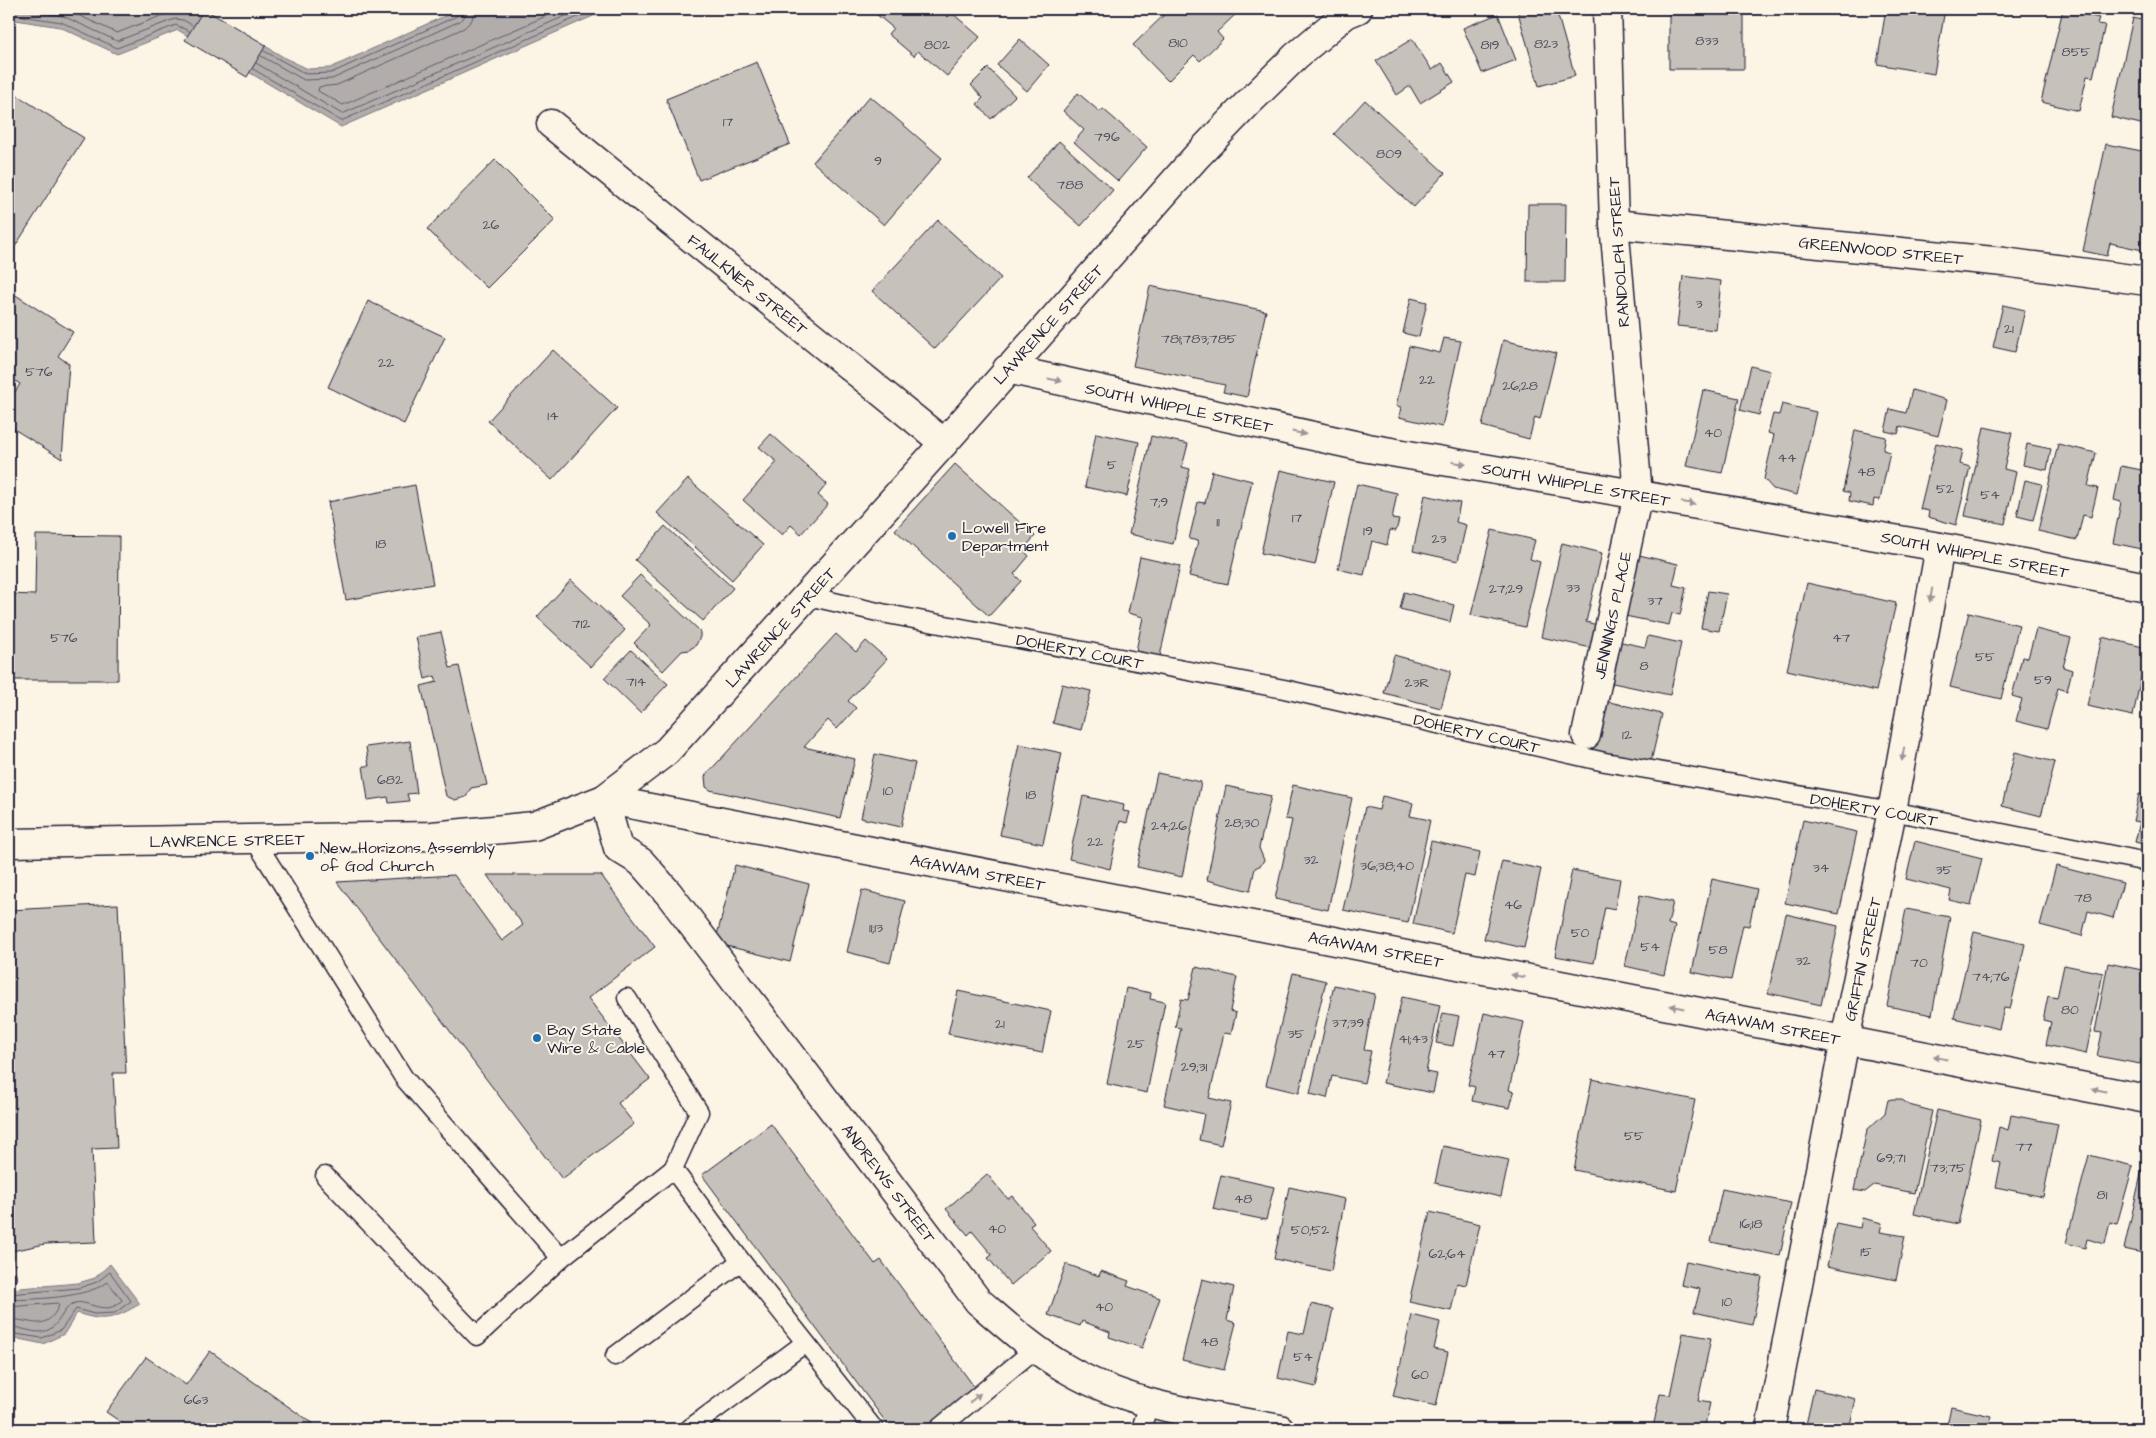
<svg xmlns="http://www.w3.org/2000/svg" width="2156" height="1438" viewBox="0 0 2156 1438" font-family="'Architects Daughter',sans-serif">
	<style>
		.water { fill: #b2adab; stroke: #78757e }
		.lines { fill: none; stroke-linecap: round; stroke-linejoin: round }
		.shore { stroke: #5c5a68; stroke-width: 1 }
		.building { fill: #c6c1bb; stroke: #22223b }
		.service-casing { stroke: #22223b; stroke-width: 21 }
		.minor-casing { stroke: #22223b; stroke-width: 31 }
		.secondary-casing { stroke: #22223b; stroke-width: 31 }
		.service { stroke: #fcf5e5; stroke-width: 18 }
		.minor { stroke: #fcf5e5; stroke-width: 28 }
		.secondary { stroke: #fcf5e5; stroke-width: 28 }
		.oneway { fill: #9a9698 }
		.poi-dot { fill: #1f6fb2; stroke: #fcf5e5; stroke-width: 2 }
		.labels { text-anchor: middle; stroke-width: 4; stroke-linejoin: round; paint-order: stroke }
		.number-label { font-size: 14px; fill: #4b4a5b }
		.street-label { font-size: 16px; fill: #22223b; stroke: #fcf5e5 }
		.poi-label { font-size: 16px; fill: #22223b; stroke: #fcf5e5; text-anchor: start }
	</style>
	<rect width="100%" height="100%" fill="#fcf5e5"/>
	<filter id="ink" filterUnits="userSpaceOnUse"><feTurbulence type="fractalNoise" baseFrequency=".02" numOctaves="2"/><feDisplacementMap in="SourceGraphic" scale="10" xChannelSelector="R" yChannelSelector="G"/><feConvolveMatrix kernelMatrix="1 2 1 2 8 2 1 2 1" color-interpolation-filters="sRGB"/></filter>
	<g filter="url(#ink)">
		<g class="water">
			<polygon points="9,9 204,9 285,58 308,69 330,68 460,9 609,9 341,127 178,30 117,54 60,27 9,19"/>
			<path d="M110 1264 140 1304C115 1318 106 1323 77 1313L64 1334 43 1344 9 1337V1289L78 1283 95 1278Z"/>
		</g>
		<g class="lines">
			<g class="shore">
				<polyline points="18,9 63,16 117,41 175,19 183,20 192,25"/>
				<polyline points="65,9 117,33 171,12 187,13 189,9"/>
				<polyline points="474,9 472,20 464,28 337,85 319,87 318,91 343,105 562,9"/>
				<polyline points="9,14 61,22 117,48 176,25 189,31"/>
				<polyline points="264,51 306,74 331,73 457,16 460,9"/>
				<polyline points="261,56 304,80 332,79 460,21 465,16 467,9"/>
				<polyline points="256,63 342,114 581,9"/>
				<polyline points="253,69 341,121 596,9"/>
				<polyline points="9,1294 79,1288 97,1282 110,1272 131,1301 115,1313 94,1314 76,1309 61,1330 42,1338 9,1333"/>
				<path d="M9 1300C38 1299 85 1298 108 1282L122 1300C107 1318 87 1299 75 1303 61 1307 60 1331 40 1332 30 1332 19 1327 9 1326"/>
				<path d="M9 1307 57 1303 59 1306C45 1333 33 1320 9 1319"/>
			</g>
		</g>
		<g class="building">
			<polygon points="204,9 266,45 247,77 185,40"/>
			<polygon points="870,9 939,9 948,17 952,13 980,37 947,76 918,51 914,56 888,34 893,28"/>
			<polygon points="1170,9 1241,9 1217,32 1223,39 1200,61 1194,55 1168,81 1133,45"/>
			<polygon points="1517,9 1556,9 1575,76 1539,86"/>
			<polygon points="1669,9 1739,9 1739,12 1744,12 1744,69 1669,69"/>
			<polygon points="1886,9 1945,9 1934,74 1877,64"/>
			<polygon points="2063,9 2099,18 2097,24 2105,25 2093,77 2087,76 2079,111 2041,102"/>
			<polygon points="1498,14 1516,60 1482,73 1463,28"/>
			<polygon points="2133,18 2147,21 2147,112 2145,125 2111,117"/>
			<polygon points="1020,39 1049,65 1027,91 997,65"/>
			<polygon points="1412,39 1432,70 1442,63 1454,82 1420,103 1410,86 1397,95 1376,61"/>
			<polygon points="757,62 790,144 699,180 666,99"/>
			<polygon points="988,68 1015,96 991,119 977,104 983,98 971,85"/>
			<polygon points="9,90 84,138 9,256"/>
			<polygon points="1078,93 1100,112 1103,109 1147,147 1118,181 1074,142 1084,130 1063,111"/>
			<polygon points="870,96 942,158 884,225 813,162"/>
			<polygon points="1365,100 1445,173 1414,207 1334,134"/>
			<polygon points="1059,141 1113,190 1081,226 1027,178"/>
			<polygon points="2106,144 2147,152 2147,251 2110,243 2107,256 2083,251"/>
			<polygon points="495,160 555,220 487,288 427,229"/>
			<polygon points="1528,204 1566,204 1565,282 1527,282"/>
			<polygon points="938,220 1001,278 935,349 872,291"/>
			<polygon points="1683,276 1721,281 1716,330 1677,326"/>
			<polygon points="1150,286 1266,311 1247,397 1223,392 1225,385 1133,366"/>
			<polygon points="11,292 73,332 58,356 69,364 62,459 9,426 9,402 20,384 9,377 9,295"/>
			<polygon points="1411,298 1427,302 1419,337 1403,333"/>
			<polygon points="368,301 445,337 404,424 328,387"/>
			<polygon points="2003,305 2025,310 2015,352 1993,347"/>
			<polygon points="1444,338 1461,341 1442,427 1399,417 1401,407 1396,406 1409,346 1440,353"/>
			<polygon points="1503,340 1556,353 1540,419 1535,417 1529,439 1482,426"/>
			<polygon points="553,350 617,408 552,480 488,421"/>
			<polygon points="1751,366 1770,371 1759,415 1740,410"/>
			<polygon points="1703,390 1739,398 1722,473 1686,466"/>
			<polygon points="1912,390 1947,400 1938,436 1900,426 1898,434 1885,431 1890,409 1906,413"/>
			<polygon points="1782,404 1816,412 1797,495 1773,489 1764,479 1774,435 1768,433 1773,414 1779,415"/>
			<polygon points="1984,427 2012,433 2004,469 2016,472 2005,524 1965,516"/>
			<polygon points="1855,430 1886,437 1883,450 1890,452 1880,500 1874,499 1873,506 1849,501 1850,493 1843,491"/>
			<polygon points="1096,433 1139,442 1127,496 1085,487"/>
			<polygon points="771,434 827,484 818,495 828,504 801,534 791,525 782,535 743,500 777,462 759,447"/>
			<polygon points="1151,436 1188,444 1182,467 1190,469 1173,544 1129,534"/>
			<polygon points="1936,443 1963,450 1960,464 1970,467 1956,525 1928,517 1929,511 1920,509"/>
			<polygon points="2027,444 2051,449 2047,470 2023,465"/>
			<polygon points="2058,444 2096,453 2088,486 2098,488 2091,517 2083,515 2077,540 2038,531"/>
			<polygon points="955,464 1035,536 1023,550 1029,556 1014,574 1021,581 989,616 895,530"/>
			<polygon points="2121,466 2147,471 2147,550 2113,543 2121,502 2114,500"/>
			<polygon points="1280,470 1334,482 1315,565 1261,553"/>
			<polygon points="1212,471 1252,481 1228,584 1189,576 1198,541 1189,539 1198,502 1205,503"/>
			<polygon points="688,479 763,545 732,580 657,513"/>
			<polygon points="2025,480 2042,484 2033,520 2017,516"/>
			<polygon points="1357,484 1397,493 1392,519 1399,520 1396,531 1390,530 1387,545 1372,541 1364,575 1338,569"/>
			<polygon points="415,485 433,584 346,600 328,502"/>
			<polygon points="1425,495 1460,503 1456,522 1466,525 1458,561 1413,551"/>
			<polygon points="665,526 733,588 703,621 635,560"/>
			<polygon points="1492,530 1535,540 1530,559 1540,562 1525,627 1471,615"/>
			<polygon points="36,535 119,536 118,680 9,680 9,594 35,595"/>
			<polygon points="1562,543 1602,553 1586,622 1601,626 1596,649 1541,637"/>
			<polygon points="1639,555 1678,564 1673,585 1686,588 1680,615 1672,613 1669,625 1625,616"/>
			<polygon points="1140,557 1180,566 1160,656 1136,651 1143,617 1128,613"/>
			<polygon points="640,575 700,631 700,637 696,645 689,650 682,651 663,671 634,643 651,625 620,596"/>
			<polygon points="571,580 625,630 591,667 537,617"/>
			<polygon points="1807,583 1896,603 1876,691 1787,670"/>
			<polygon points="1708,591 1727,594 1719,631 1701,628"/>
			<polygon points="1404,592 1454,605 1450,622 1400,609"/>
			<polygon points="1969,612 2019,625 2001,699 1950,687"/>
			<polygon points="2036,629 2071,638 2063,667 2072,670 2067,691 2058,688 2047,729 2016,721 2022,699 2012,696 2022,657 2028,658"/>
			<polygon points="441,632 450,668 459,666 487,785 471,788 466,797 455,800 446,796 421,686 437,682 435,676 425,679 416,637"/>
			<polygon points="836,634 856,652 866,641 887,659 848,701 856,708 837,729 828,720 804,747 855,759 840,818 710,790 706,787 705,776"/>
			<polygon points="1648,636 1681,643 1670,695 1608,682 1617,641 1645,647"/>
			<polygon points="2102,637 2147,648 2133,716 2087,706"/>
			<polygon points="631,650 668,684 640,713 604,678"/>
			<polygon points="1394,655 1451,671 1441,708 1384,693"/>
			<polygon points="1062,684 1091,691 1081,730 1053,723"/>
			<polygon points="1605,701 1662,714 1650,766 1592,753"/>
			<polygon points="410,741 417,793 407,794 409,801 389,803 388,797 368,800 363,766 369,766 366,747"/>
			<polygon points="1019,744 1062,753 1043,844 1000,835"/>
			<polygon points="2015,752 2055,762 2041,816 2002,806"/>
			<polygon points="875,754 915,763 901,827 861,818"/>
			<polygon points="1157,773 1201,782 1182,877 1137,867"/>
			<polygon points="2147,784 2147,845 2135,842 2140,822 2133,821 2139,794 2144,795"/>
			<polygon points="1293,785 1352,798 1328,910 1275,899 1292,820 1285,819"/>
			<polygon points="1226,786 1271,796 1259,848 1264,860 1261,865 1255,868 1250,891 1207,880"/>
			<polygon points="1083,796 1124,805 1123,811 1130,812 1127,823 1120,821 1110,869 1069,859"/>
			<polygon points="1382,796 1413,803 1410,816 1430,820 1408,923 1343,910 1365,807 1379,810"/>
			<polygon points="1803,820 1857,832 1839,914 1785,903"/>
			<polygon points="1431,841 1480,852 1475,877 1465,875 1452,933 1413,924"/>
			<polygon points="1915,841 1982,858 1971,905 1949,900 1951,890 1906,879"/>
			<polygon points="1502,861 1541,869 1524,948 1484,939"/>
			<polygon points="735,865 809,884 790,962 715,943"/>
			<polygon points="2056,866 2123,883 2113,918 2088,911 2082,936 2040,925"/>
			<polygon points="1572,870 1620,879 1615,909 1605,907 1594,963 1555,956"/>
			<polygon points="454,875 502,941 523,925 487,875 601,875 655,947 588,998 650,1079 618,1103 634,1124 562,1179 337,882"/>
			<polygon points="1712,879 1757,889 1749,926 1743,925 1731,980 1692,972"/>
			<polygon points="862,890 905,901 890,963 847,952"/>
			<polygon points="1640,895 1673,902 1668,924 1675,926 1664,975 1625,966"/>
			<polygon points="118,904 126,1073 113,1073 117,1148 92,1149 96,1242 45,1244 12,1251 17,1280 9,1282 9,910"/>
			<polygon points="1906,909 1950,917 1932,1015 1887,1006"/>
			<polygon points="1786,914 1838,926 1821,1005 1768,993"/>
			<polygon points="1974,932 2025,944 2010,1009 2004,1008 1999,1029 1954,1018"/>
			<polygon points="2108,963 2147,971 2147,1048 2144,1047 2140,1064 2097,1056 2102,1033 2095,1032"/>
			<polygon points="2064,965 2103,973 2086,1054 2046,1045 2051,1022 2043,1020 2048,996 2057,998"/>
			<polygon points="1196,967 1237,977 1230,1011 1236,1013 1231,1034 1224,1033 1209,1098 1231,1103 1221,1145 1199,1140 1204,1114 1164,1105 1181,1028 1175,1027 1181,999 1188,1000"/>
			<polygon points="1293,973 1326,981 1299,1093 1266,1085"/>
			<polygon points="1334,985 1375,994 1364,1050 1371,1051 1364,1083 1332,1076 1327,1098 1310,1094"/>
			<polygon points="1126,988 1151,993 1150,999 1165,1002 1147,1093 1107,1084"/>
			<polygon points="958,991 1051,1011 1042,1053 948,1034"/>
			<polygon points="1402,997 1440,1005 1426,1072 1437,1074 1433,1093 1383,1083"/>
			<polygon points="1443,1013 1459,1016 1453,1046 1436,1043"/>
			<polygon points="1484,1013 1524,1022 1509,1090 1514,1092 1510,1108 1472,1101 1475,1087 1468,1085"/>
			<polygon points="1592,1079 1695,1100 1676,1191 1574,1170"/>
			<polygon points="1892,1099 1901,1099 1909,1105 1932,1111 1914,1193 1874,1185 1865,1192 1854,1190 1867,1130 1885,1113 1888,1100"/>
			<polygon points="1937,1110 1981,1120 1958,1224 1914,1214"/>
			<polygon points="2011,1115 2058,1124 2043,1197 1996,1187 2001,1163 1992,1161 1999,1127 2008,1130"/>
			<polygon points="771,1124 875,1264 881,1260 978,1392 928,1429 891,1429 702,1175"/>
			<polygon points="1443,1146 1509,1160 1501,1197 1435,1183"/>
			<polygon points="2147,1148 2147,1254 2124,1249"/>
			<polygon points="2089,1155 2133,1166 2117,1224 2110,1222 2105,1244 2087,1239 2085,1248 2066,1243"/>
			<polygon points="987,1174 1008,1199 1012,1196 1034,1222 1030,1226 1051,1251 1011,1285 988,1258 992,1255 972,1231 968,1235 946,1209"/>
			<polygon points="1221,1175 1274,1187 1266,1220 1213,1209"/>
			<polygon points="1289,1187 1345,1199 1331,1271 1274,1259"/>
			<polygon points="1722,1189 1791,1203 1780,1256 1711,1242"/>
			<polygon points="1430,1212 1480,1224 1466,1285 1457,1283 1451,1311 1409,1302"/>
			<polygon points="1862,1218 1882,1223 1880,1232 1905,1236 1896,1280 1827,1266 1836,1223 1860,1228"/>
			<polygon points="1686,1261 1762,1277 1752,1325 1694,1312 1700,1289 1681,1285"/>
			<polygon points="1066,1264 1099,1276 1101,1271 1129,1281 1127,1286 1160,1298 1142,1348 1109,1337 1110,1332 1082,1321 1080,1326 1048,1315"/>
			<polygon points="1202,1279 1234,1287 1227,1320 1236,1323 1224,1370 1182,1360"/>
			<polygon points="1311,1304 1333,1309 1316,1387 1278,1378 1288,1331 1304,1334"/>
			<polygon points="1412,1315 1440,1322 1434,1349 1448,1352 1436,1406 1393,1396"/>
			<polygon points="1683,1333 1711,1338 1698,1401 1710,1403 1704,1429 1653,1428 1660,1394 1670,1395"/>
			<polygon points="210,1351 320,1429 131,1429 106,1412 146,1357 186,1385"/>
			<polygon points="1814,1389 1856,1399 1849,1429 1805,1429"/>
			<polygon points="1951,1407 1991,1416 1988,1429 1946,1429"/>
			<polygon points="2018,1425 2036,1429 2017,1429"/>
		</g>
		<g class="lines">
			<g class="service-casing">
				<g id="service">
					<polyline points="808,596 882,613 1284,689 1605,762 1892,811 2147,862"/>
					<polyline points="254,839 404,1078 561,1258 673,1169 741,1261 874,1429"/>
					<polyline points="627,998 699,1112 673,1169"/>
					<polyline points="325,1176 477,1336 561,1258"/>
					<polyline points="615,1356 741,1261"/>
					<polyline points="689,1429 805,1343"/>
					<polyline points="938,1429 1035,1349"/>
					<polyline points="1141,1429 1149,1404"/>
				</g>
			</g>
			<g class="minor-casing">
				<g id="minor">
					<polyline points="551,124 944,443"/>
					<polyline points="1614,224 2004,262 2147,281"/>
					<polyline points="1007,369 1368,448 1940,547 2147,587"/>
					<polyline points="1586,735 1638,494 1614,224 1607,9"/>
					<path d="M1280 1429C1207 1415 1130 1407 1065 1368 1033 1350 1006 1325 978 1301L669 894 641 862 618 848 604 799 2147 1099"/>
					<polyline points="1770,1429 1845,1040 1892,811 1940,547"/>
				</g>
			</g>
			<g class="secondary-casing">
				<polyline id="secondary" points="9,843 432,836 534,826 604,799 667,751 944,443 1196,157 1248,103 1296,56 1346,14 1358,9"/>
			</g>
			<use href="#service" class="service"/>
			<use href="#minor" class="minor"/>
			<use href="#secondary" class="secondary"/>
		</g>
		<defs><path id="oneway-solid" d="M-6-.8H1V-3.2L6.5 0L1 3.2V.8H-6Z" transform="scale(1.25)"/></defs>
		<g class="oneway">
			<use href="#oneway-solid" transform="translate(1055 380) rotate(12)"/>
			<use href="#oneway-solid" transform="translate(1299 433) rotate(12)"/>
			<use href="#oneway-solid" transform="translate(1459 463) rotate(10)"/>
			<use href="#oneway-solid" transform="translate(1688 503) rotate(10)"/>
			<use href="#oneway-solid" transform="translate(1931 595) rotate(100)"/>
			<use href="#oneway-solid" transform="translate(1903 754) rotate(100)"/>
			<use href="#oneway-solid" transform="translate(1518 976) rotate(-169)"/>
			<use href="#oneway-solid" transform="translate(1677 1007) rotate(-169)"/>
			<use href="#oneway-solid" transform="translate(1940 1058) rotate(-169)"/>
			<use href="#oneway-solid" transform="translate(2099 1090) rotate(-169)"/>
			<use href="#oneway-solid" transform="translate(975 1398) rotate(-40)"/>
		</g>
	</g>
	<g class="poi-dot">
		<circle cx="952" cy="536" r="5"/>
		<circle cx="310" cy="856" r="5"/>
		<circle cx="537" cy="1038" r="5"/>
	</g>
	<g class="labels">
		<g class="number-label">
			<text x="1707" y="45">833</text>
			<text x="1178" y="47">810</text>
			<text x="1546" y="48">823</text>
			<text x="937" y="49">802</text>
			<text x="1490" y="49">819</text>
			<text x="2076" y="56">855</text>
			<text x="728" y="126">17</text>
			<text x="1107" y="141">796</text>
			<text x="1389" y="158">809</text>
			<text x="878" y="165">9</text>
			<text x="1070" y="189">788</text>
			<text x="491" y="229">26</text>
			<text x="1699" y="308">3</text>
			<text x="2009" y="333">21</text>
			<text x="1199" y="343">781;783;785</text>
			<text x="386" y="367">22</text>
			<text x="39" y="376">576</text>
			<text x="1427" y="384">22</text>
			<text x="1520" y="390">26;28</text>
			<text x="553" y="420">14</text>
			<text x="1713" y="437">40</text>
			<text x="1787" y="462">44</text>
			<text x="1112" y="469">5</text>
			<text x="1866" y="476">48</text>
			<text x="1945" y="493">52</text>
			<text x="1990" y="499">54</text>
			<text x="1159" y="506">7;9</text>
			<text x="1297" y="522">17</text>
			<text x="1218" y="526">11</text>
			<text x="1368" y="535">19</text>
			<text x="1439" y="543">23</text>
			<text x="381" y="548">18</text>
			<text x="1573" y="592">33</text>
			<text x="1506" y="593">27;29</text>
			<text x="1655" y="605">37</text>
			<text x="581" y="628">712</text>
			<text x="64" y="642">576</text>
			<text x="1841" y="642">47</text>
			<text x="1985" y="661">55</text>
			<text x="1644" y="670">8</text>
			<text x="2043" y="684">59</text>
			<text x="636" y="686">714</text>
			<text x="1417" y="687">23R</text>
			<text x="1627" y="739">12</text>
			<text x="390" y="784">682</text>
			<text x="888" y="795">10</text>
			<text x="1031" y="799">18</text>
			<text x="1242" y="827">28;30</text>
			<text x="1169" y="830">24;26</text>
			<text x="1095" y="846">22</text>
			<text x="1311" y="864">32</text>
			<text x="1387" y="870">36;38;40</text>
			<text x="1821" y="872">34</text>
			<text x="1944" y="874">35</text>
			<text x="2083" y="902">78</text>
			<text x="1513" y="909">46</text>
			<text x="876" y="932">11;13</text>
			<text x="1580" y="937">50</text>
			<text x="1650" y="951">54</text>
			<text x="1718" y="954">58</text>
			<text x="1803" y="965">32</text>
			<text x="1919" y="967">70</text>
			<text x="1991" y="981">74;76</text>
			<text x="2070" y="1014">80</text>
			<text x="1348" y="1027">37;39</text>
			<text x="1000" y="1028">21</text>
			<text x="1296" y="1038">35</text>
			<text x="1413" y="1043">41;43</text>
			<text x="1136" y="1048">25</text>
			<text x="1496" y="1058">47</text>
			<text x="1194" y="1071">29;31</text>
			<text x="1634" y="1140">55</text>
			<text x="2024" y="1151">77</text>
			<text x="1891" y="1162">69;71</text>
			<text x="1948" y="1172">73;75</text>
			<text x="2102" y="1199">81</text>
			<text x="1243" y="1203">48</text>
			<text x="1751" y="1228">16;18</text>
			<text x="997" y="1233">40</text>
			<text x="1310" y="1234">50;52</text>
			<text x="1866" y="1256">15</text>
			<text x="1447" y="1258">62;64</text>
			<text x="1727" y="1306">10</text>
			<text x="1104" y="1311">40</text>
			<text x="1209" y="1346">48</text>
			<text x="1303" y="1361">54</text>
			<text x="1420" y="1379">60</text>
			<text x="196" y="1404">663</text>
		</g>
		<g class="street-label">
			<text transform="translate(1881 250) rotate(6)" y="6">GREENWOOD STREET</text>
			<text transform="translate(1618 252) rotate(-94)" y="6">RANDOLPH STREET</text>
			<text transform="translate(748 284) rotate(39)" y="6">FAULKNER STREET</text>
			<text transform="translate(1048 324) rotate(-48)" y="6">LAWRENCE STREET</text>
			<text transform="translate(1179 407) rotate(12)" y="6">SOUTH WHIPPLE STREET</text>
			<text transform="translate(1576 484) rotate(10)" y="6">SOUTH WHIPPLE STREET</text>
			<text transform="translate(1975 554) rotate(11)" y="6">SOUTH WHIPPLE STREET</text>
			<text transform="translate(1612 615) rotate(-78)" y="6">JENNINGS PLACE</text>
			<text transform="translate(780 627) rotate(-48)" y="6">LAWRENCE STREET</text>
			<text transform="translate(1080 651) rotate(11)" y="6">DOHERTY COURT</text>
			<text transform="translate(1477 733) rotate(13)" y="6">DOHERTY COURT</text>
			<text transform="translate(1874 809) rotate(10)" y="6">DOHERTY COURT</text>
			<text transform="translate(227 840) rotate(-1)" y="6">LAWRENCE STREET</text>
			<text transform="translate(978 872) rotate(11)" y="6">AGAWAM STREET</text>
			<text transform="translate(1376 949) rotate(11)" y="6">AGAWAM STREET</text>
			<text transform="translate(1862 959) rotate(-78)" y="6">GRIFFIN STREET</text>
			<text transform="translate(1773 1026) rotate(11)" y="6">AGAWAM STREET</text>
			<text transform="translate(889 1183) rotate(53)" y="6">ANDREWS STREET</text>
		</g>
		<g class="poi-label">
			<text x="962" y="533">Lowell Fire<tspan x="962" dy="18">Department</tspan></text>
			<text x="320" y="853">New Horizons Assembly<tspan x="320" dy="18">of God Church</tspan></text>
			<text x="547" y="1035">Bay State<tspan x="547" dy="18">Wire &amp; Cable</tspan></text>
		</g>
	</g>
	<rect width="2156" height="1438" fill="none" stroke="#fcf5e5" stroke-width="30"/>
	<rect x="15" y="15" width="2126" height="1408" fill="none" stroke="#22223b" stroke-width="2" filter="url(#ink)"/>
</svg>
